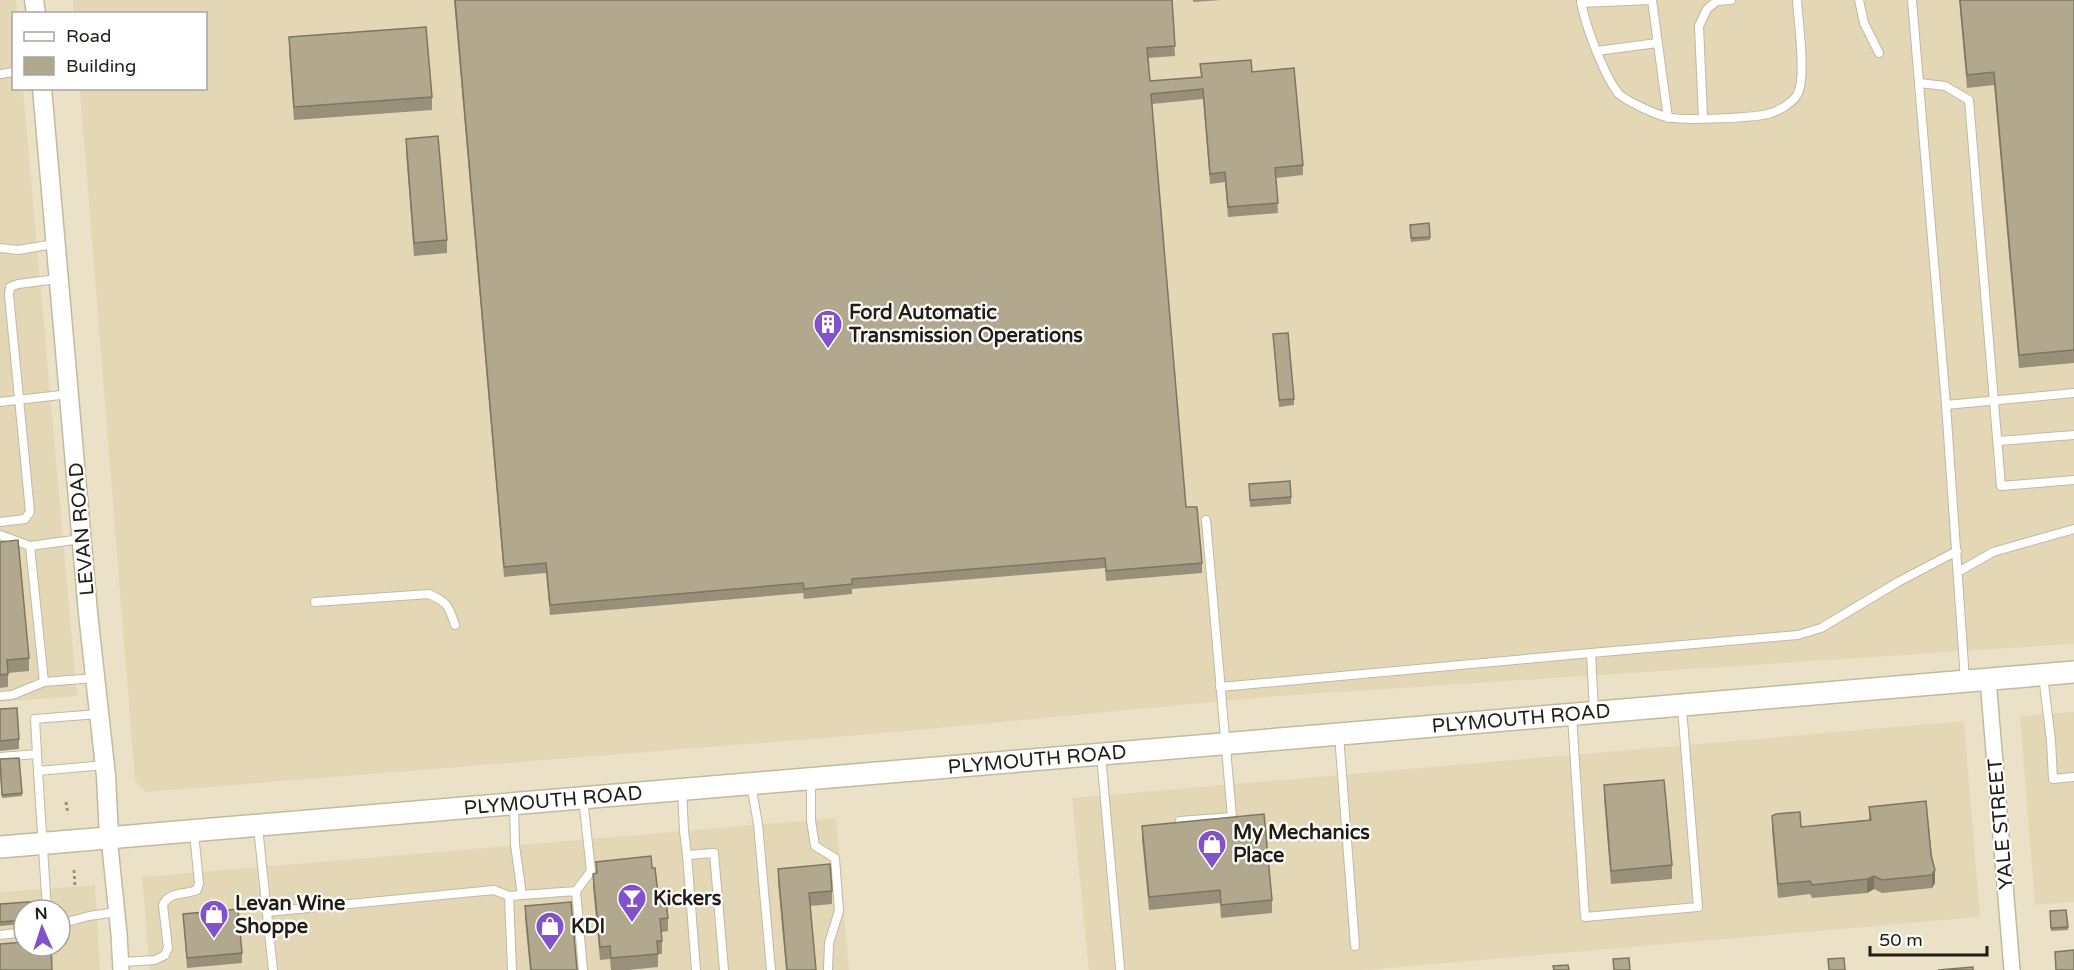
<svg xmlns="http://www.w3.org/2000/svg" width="2074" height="970" viewBox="0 0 2074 970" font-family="'Varela Round',sans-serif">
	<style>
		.built { fill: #e4d7b5; fill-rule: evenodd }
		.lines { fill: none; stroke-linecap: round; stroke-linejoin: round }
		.service-casing { stroke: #c2b99f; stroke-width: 10 }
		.minor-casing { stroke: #c2b99f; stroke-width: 18 }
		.tertiary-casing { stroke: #c2b99f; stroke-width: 21 }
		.secondary-casing { stroke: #c2b99f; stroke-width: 24 }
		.path { stroke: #99917e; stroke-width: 3; stroke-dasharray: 3 3; stroke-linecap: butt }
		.service { stroke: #fff; stroke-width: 8 }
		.minor { stroke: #fff; stroke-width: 15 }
		.tertiary { stroke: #fff; stroke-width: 18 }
		.secondary { stroke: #fff; stroke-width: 21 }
		.wall { fill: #98907a }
		.shaded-wall { fill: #7c7663 }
		.building { fill: #b1a88e; stroke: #7c7663; stroke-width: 1.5 }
		.labels { text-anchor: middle; stroke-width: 4.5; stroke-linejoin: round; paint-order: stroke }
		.poi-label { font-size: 20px; font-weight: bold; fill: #211d14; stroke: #fff; text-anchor: start }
		.street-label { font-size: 20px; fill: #211d14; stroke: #fff }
	</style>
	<rect width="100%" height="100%" fill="#ebe1c6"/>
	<g class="built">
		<polygon points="0,0 16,0 17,13 14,14 14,88 23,89 77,696 0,702"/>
		<polygon points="73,0 2074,0 2074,644 1278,696 874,734 145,792 135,780 80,89 206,88 206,14 74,13"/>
		<polygon points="2074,712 2074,902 2035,905 2020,716"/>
		<polygon points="1964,721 1980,917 1365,970 1089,970 1072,798"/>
		<polygon points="836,818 849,970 150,970 142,877"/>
		<path d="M95 885 100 970H0V892ZM24 910H60V946H24Z"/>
	</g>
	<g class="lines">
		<g class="service-casing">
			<g id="service">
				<path d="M1581 0C1584 23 1604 75 1618 93 1624 100 1656 115 1667 117 1680 121 1759 118 1771 113 1780 110 1792 103 1797 95 1807 80 1798 20 1797 0"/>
				<polyline points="1652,0 1668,118"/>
				<polyline points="1859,0 1864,23 1879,53"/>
				<polyline points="1912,0 1946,405 1965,680"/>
				<polyline points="1581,3 1651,0"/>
				<polyline points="1597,51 1657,43"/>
				<polyline points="0,74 14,72"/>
				<polyline points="1919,83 1945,86 1969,100 2001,486 2074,480"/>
				<polyline points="1703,118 1699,26 1707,9 1717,1 1731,0"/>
				<polyline points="0,248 18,250 54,244"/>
				<polyline points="0,402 69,394"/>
				<polyline points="1946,405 2074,393"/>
				<polyline points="1998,441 2074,435"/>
				<polyline points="0,522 25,519 30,512 9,295 10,287 18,284 57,279"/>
				<polyline points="0,535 30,546 81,539"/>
				<polyline points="30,546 44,682"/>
				<polyline points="1958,572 1993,552 2074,529"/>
				<path d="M315 602 429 594C447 602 449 606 455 625"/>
				<polyline points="1591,653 1798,635 1821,628 1898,582 1957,551"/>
				<polyline points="2043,675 2051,741 2053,779 2074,777"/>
				<polyline points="1220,687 1591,653 1594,711"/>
				<polyline points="0,696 12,695 44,682 95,678"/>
				<polyline points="1572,716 1585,917 1698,907 1682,708"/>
				<polyline points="1339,735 1355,946"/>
				<polyline points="1101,755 1120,968"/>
				<polyline points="0,757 37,754"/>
				<polyline points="38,771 35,719 98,714"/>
				<polyline points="811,781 811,820 815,846 835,858 839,911 829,943 828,970"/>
				<polyline points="751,785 758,824 771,970"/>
				<polyline points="682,790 684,831 687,855"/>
				<polyline points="514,805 515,845 522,895"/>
				<polyline points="1180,821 1232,817 1206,520"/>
				<polyline points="258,827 273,970"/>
				<polyline points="576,891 591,871 583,798"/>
				<polyline points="47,910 38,771 105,765"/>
				<polyline points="267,912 494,890 509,896"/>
				<polyline points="60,924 89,916 117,912"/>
				<polyline points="0,935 24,932"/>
				<path d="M121 962 155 960 165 955 168 948 163 905C169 891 185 895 197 890L199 883 194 833"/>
				<polyline points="512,970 509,896 576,891 583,970"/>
				<polyline points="696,970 687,855 714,853 724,970"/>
			</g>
		</g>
		<g class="minor-casing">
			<g id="minor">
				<polyline points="1988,679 2012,970"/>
				<polyline points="109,837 119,934 121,970"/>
			</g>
		</g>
		<g class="tertiary-casing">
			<g id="tertiary">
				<polyline points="34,0 36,14"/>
				<polyline points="42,88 88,613 106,776 109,837"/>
			</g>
		</g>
		<g class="secondary-casing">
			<polyline id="secondary" points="0,847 2074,672"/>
		</g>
		<g class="path">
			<polyline points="66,802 68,814"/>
			<polyline points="74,870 75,887"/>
		</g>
		<use href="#service" class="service"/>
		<use href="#minor" class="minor"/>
		<use href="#tertiary" class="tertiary"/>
		<use href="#secondary" class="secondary"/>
	</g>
	<g class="wall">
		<polygon points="454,0 1172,0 1175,56 1148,58 1150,81 1201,77 1200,64 1252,72 1303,165 1303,175 1276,178 1278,213 1228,217 1225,182 1210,184 1203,99 1152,104 1186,507 1202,563 1202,573 1106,581 1105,568 852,589 852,594 804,599 803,593 550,615 546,573 504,577"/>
		<polygon points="1193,0 1222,0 1193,2"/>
		<polygon points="1959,0 2074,0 2074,363 2019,368 1994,85 1967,88"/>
		<polygon points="289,37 432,97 432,110 294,120 289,50"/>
		<polygon points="406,139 447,240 447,253 414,256 406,152"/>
		<polygon points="1429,223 1430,240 1411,242 1410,225"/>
		<polygon points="1273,334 1294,399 1294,405 1279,407"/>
		<polygon points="1249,484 1291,497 1291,504 1250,507"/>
		<polygon points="0,542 29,658 29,671 8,673 8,687 0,688"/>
		<polygon points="0,709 19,739 19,749 0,751"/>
		<polygon points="19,758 22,796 2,798 0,773"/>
		<polygon points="1604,785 1672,865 1672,879 1611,884 1604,798"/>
		<polygon points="1926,801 1935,883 1932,888 1882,893 1874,889 1867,893 1812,898 1810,894 1778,898 1772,830 1772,816 1801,827 1869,820 1869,807"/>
		<polygon points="1142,826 1272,900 1272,913 1221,918 1220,903 1149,910 1142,839"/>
		<polygon points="596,862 652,868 659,902 668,918 668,931 662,932 662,954 658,954 658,967 628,970 611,970 610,959 600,960 593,887 593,874 596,874"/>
		<polygon points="778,869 832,891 832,904 810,906 816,970 786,970 778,882"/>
		<polygon points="0,904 24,910 24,924 0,926"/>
		<polygon points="525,906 577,970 530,970 525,919"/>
		<polygon points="2066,910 2068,930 2051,931 2050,911"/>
		<polygon points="183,914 242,953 242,963 187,968"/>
	</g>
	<g class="shaded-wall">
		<polygon points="1935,870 1935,883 1932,888 1932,875"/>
		<polygon points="1874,876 1874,889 1867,893 1867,879"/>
	</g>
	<g class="building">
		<polygon points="455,0 1172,0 1175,46 1147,48 1150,81 1202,77 1200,64 1251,60 1252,72 1294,68 1303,165 1275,168 1278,203 1228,207 1225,172 1210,174 1203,89 1151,94 1186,507 1197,507 1202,563 1106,571 1105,558 852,579 852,584 804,589 803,583 550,605 546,563 504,567"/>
		<polygon points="1960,0 2074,0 2074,350 2019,355 1994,72 1967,75"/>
		<polygon points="426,27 432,97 294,107 289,37"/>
		<polygon points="438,136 447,240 414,243 406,139"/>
		<polygon points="1429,223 1430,237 1411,238 1410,225"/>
		<polygon points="1288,333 1294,399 1279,400 1273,334"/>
		<polygon points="1290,481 1291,497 1250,500 1249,484"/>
		<polygon points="18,540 29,658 7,660 8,674 0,675 0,542"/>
		<polygon points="17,708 19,739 0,741 0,709"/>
		<polygon points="19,758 22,793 2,795 0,759"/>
		<polygon points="1664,780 1672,865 1611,871 1604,785"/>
		<polygon points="1926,801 1931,855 1935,870 1932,875 1882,880 1874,876 1867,879 1812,885 1810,881 1778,884 1772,816 1776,814 1800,812 1801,827 1871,820 1869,807"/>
		<polygon points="1264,814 1272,900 1221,905 1220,890 1149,897 1142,826"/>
		<polygon points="651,856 652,868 655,868 659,902 666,901 668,918 660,919 662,941 657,941 658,954 611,958 610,946 600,947 593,874 597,873 596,862"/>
		<polygon points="830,864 832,891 809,893 816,970 787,970 778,869"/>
		<polygon points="41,901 43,910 24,910 24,920 0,922 0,904"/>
		<polygon points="571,902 577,970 531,970 525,906"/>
		<polygon points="238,909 242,953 187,958 183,914"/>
		<polygon points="2066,910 2068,927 2051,928 2050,911"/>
		<polygon points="24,942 24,946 51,946 52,970 0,970 0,944"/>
		<polygon points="2074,950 2074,970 2056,970 2055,952"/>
		<polygon points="1629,958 1630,970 1614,970 1613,959"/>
		<polygon points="1844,958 1845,970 1829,970 1828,959"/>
		<polygon points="1568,965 1569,970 1554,970 1553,966"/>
		<polygon points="1973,967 1973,970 1938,970"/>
	</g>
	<defs>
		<g id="building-pin" transform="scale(1.5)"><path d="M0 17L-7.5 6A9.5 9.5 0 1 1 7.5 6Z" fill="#8351c9" stroke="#fff"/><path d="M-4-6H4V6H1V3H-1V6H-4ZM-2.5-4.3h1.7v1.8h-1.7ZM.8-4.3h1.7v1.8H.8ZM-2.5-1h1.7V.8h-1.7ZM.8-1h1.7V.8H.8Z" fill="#fff"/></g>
		<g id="shop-pin" transform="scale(1.5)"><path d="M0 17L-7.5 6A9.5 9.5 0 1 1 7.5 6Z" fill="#8351c9" stroke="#fff"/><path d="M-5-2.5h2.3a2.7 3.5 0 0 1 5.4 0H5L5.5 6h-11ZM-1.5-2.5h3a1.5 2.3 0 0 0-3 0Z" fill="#fff"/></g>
		<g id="bar-pin" transform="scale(1.5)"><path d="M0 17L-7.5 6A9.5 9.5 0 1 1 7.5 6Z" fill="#8351c9" stroke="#fff"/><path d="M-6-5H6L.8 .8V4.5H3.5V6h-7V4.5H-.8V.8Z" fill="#fff"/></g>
	</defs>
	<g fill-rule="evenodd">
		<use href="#building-pin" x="828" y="324"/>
		<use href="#shop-pin" x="1212" y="844"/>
		<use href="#bar-pin" x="632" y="898"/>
		<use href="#shop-pin" x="214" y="914"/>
		<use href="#shop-pin" x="550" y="926"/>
	</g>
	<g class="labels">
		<g class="poi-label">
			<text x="849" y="319">Ford Automatic<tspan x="849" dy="23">Transmission Operations</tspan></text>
			<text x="1233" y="839">My Mechanics<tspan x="1233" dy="23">Place</tspan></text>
			<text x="653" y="905">Kickers</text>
			<text x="235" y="910">Levan Wine<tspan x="235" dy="23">Shoppe</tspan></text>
			<text x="571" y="933">KDI</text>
		</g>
		<g class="street-label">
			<text transform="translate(81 529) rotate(-95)" y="7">LEVAN ROAD</text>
			<text transform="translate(1521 718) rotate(-5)" y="7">PLYMOUTH ROAD</text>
			<text transform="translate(1037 759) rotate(-5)" y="7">PLYMOUTH ROAD</text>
			<text transform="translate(553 800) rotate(-5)" y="7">PLYMOUTH ROAD</text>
			<text transform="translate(2000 824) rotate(-95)" y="7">YALE STREET</text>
		</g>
	</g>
	<rect x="12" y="12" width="195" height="78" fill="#ffffff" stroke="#a6a5a1" stroke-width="1.5"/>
	<rect x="24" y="32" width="30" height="9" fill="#ffffff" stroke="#a6a5a1" stroke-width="1.5"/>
	<text x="66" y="42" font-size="18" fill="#211d14">Road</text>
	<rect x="24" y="57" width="30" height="18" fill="#b1a88e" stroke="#a6a5a1" stroke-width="1.5"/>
	<text x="66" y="72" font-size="18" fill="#211d14">Building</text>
	<g transform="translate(42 928) rotate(357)"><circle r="28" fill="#ffffff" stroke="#a6a5a1" stroke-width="1.5"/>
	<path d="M0-4.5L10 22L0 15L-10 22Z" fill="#8351c9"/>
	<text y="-9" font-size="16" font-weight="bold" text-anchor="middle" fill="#211d14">N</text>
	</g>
	<path d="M1870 946v9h117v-9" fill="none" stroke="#211d14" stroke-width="3"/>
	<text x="1879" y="946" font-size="18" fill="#211d14" stroke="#ffffff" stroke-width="4.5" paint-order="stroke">50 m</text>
</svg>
